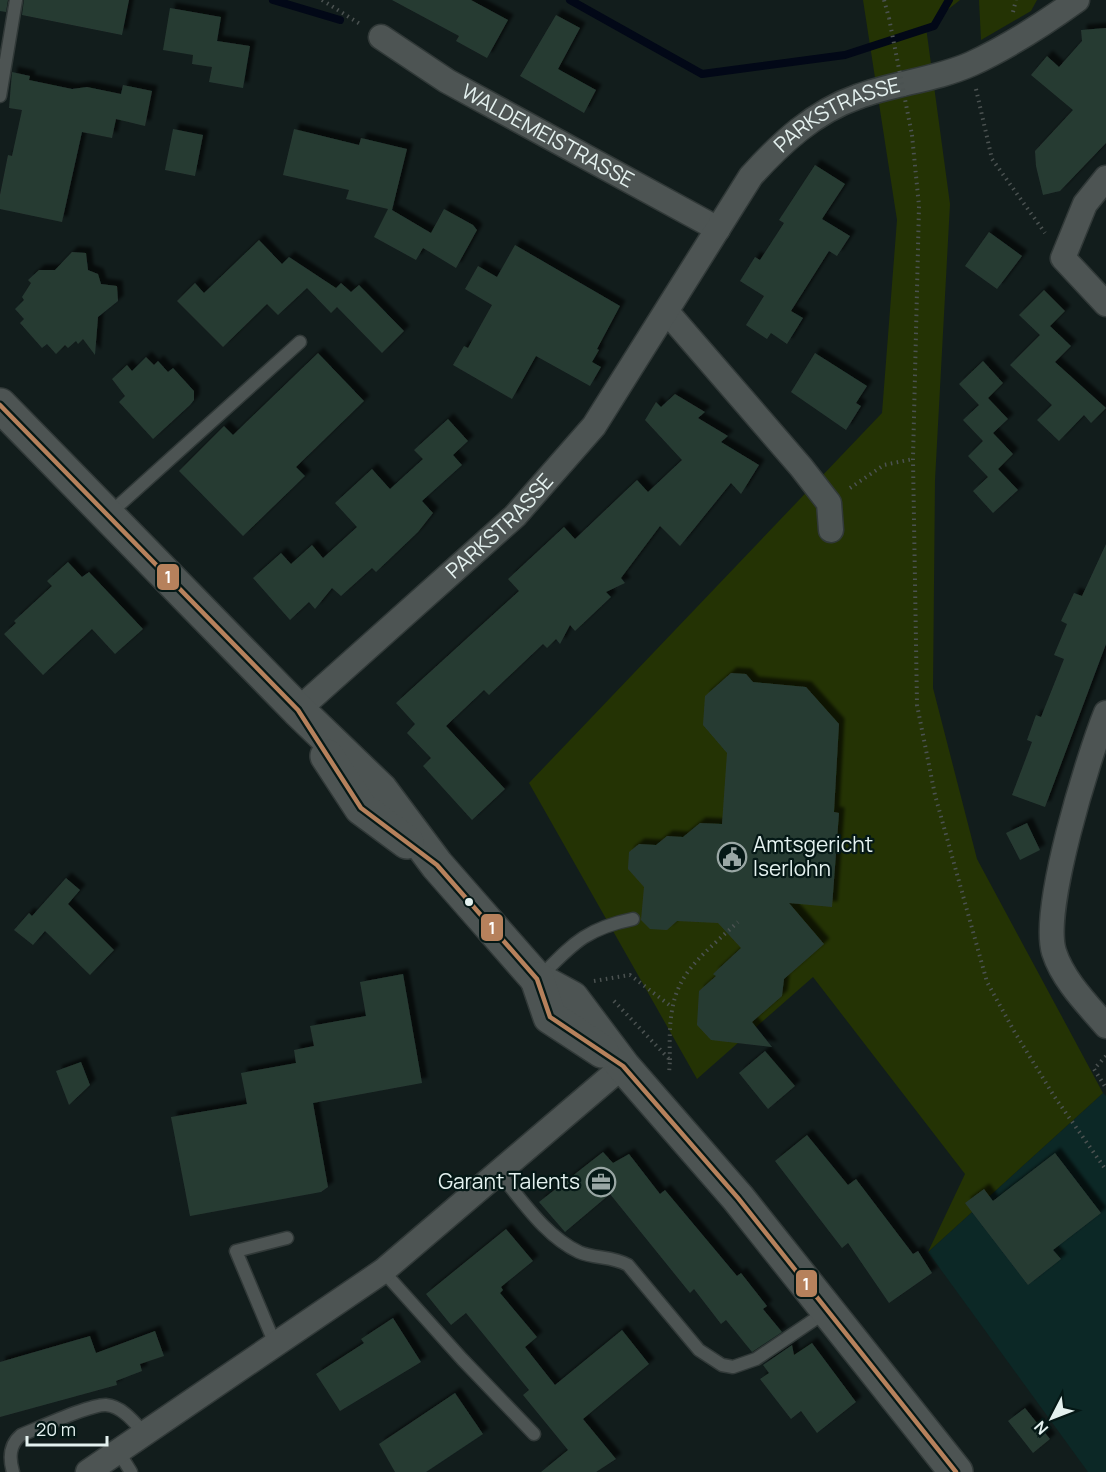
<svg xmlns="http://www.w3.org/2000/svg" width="1106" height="1472" viewBox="0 0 1106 1472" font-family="Manrope,sans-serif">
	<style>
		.built { fill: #0c2826 }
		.green { fill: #243304 }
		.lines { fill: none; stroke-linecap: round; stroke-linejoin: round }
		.stream { stroke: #020817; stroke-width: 8 }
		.building { fill: #283a33; filter: url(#shadow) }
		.lane-casing { stroke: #313938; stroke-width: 15 }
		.street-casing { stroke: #313938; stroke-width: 27 }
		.secondary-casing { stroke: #313938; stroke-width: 36 }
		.path { stroke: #4b5251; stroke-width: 4; stroke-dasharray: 1.5 4.5; stroke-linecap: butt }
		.lane { stroke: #4d5453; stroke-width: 12 }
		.street { stroke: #4d5453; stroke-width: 24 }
		.secondary { stroke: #4d5453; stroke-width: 33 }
		.path-bridge { stroke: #4b5251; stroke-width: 4; stroke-dasharray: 1.5 4.5; stroke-linecap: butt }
		.bus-1-casing { stroke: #051816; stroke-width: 9 }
		.bus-1 { stroke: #b6815c; stroke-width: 4.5 }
		.bus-dot { fill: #e4f1ef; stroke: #051816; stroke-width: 2 }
		.labels { text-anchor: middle; stroke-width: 4.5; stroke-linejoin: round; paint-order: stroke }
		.street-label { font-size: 21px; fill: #e4f1ef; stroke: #051816 }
		.poi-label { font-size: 21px; fill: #e4f1ef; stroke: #051816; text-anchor: start }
		.line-badge { stroke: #051816; stroke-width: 2 }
		.badge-label { font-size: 16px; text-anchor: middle; font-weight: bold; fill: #fff }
	</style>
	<defs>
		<filter id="shadow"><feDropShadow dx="5.5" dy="-5.5" stdDeviation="1.5" flood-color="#0009"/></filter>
	</defs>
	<rect width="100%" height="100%" fill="#121d1c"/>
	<polygon class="built" points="1103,1093 1106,1096 1106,1472 1088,1472 928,1252"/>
	<g class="green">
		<polygon points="863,0 960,0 926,27 950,204 935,480 933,688 977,859 1103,1093 928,1252 965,1174 813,977 697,1079 529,783 882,413 897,220"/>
		<polygon points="979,0 1037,0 1031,11 981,40"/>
	</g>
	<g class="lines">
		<g class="stream">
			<polyline points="273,0 340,20"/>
			<polyline points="570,0 702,74 845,55 934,26 949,0"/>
		</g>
	</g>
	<g class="building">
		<polygon points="0,0 8,0 6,12 0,11"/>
		<polygon points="24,0 129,0 122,35 22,15"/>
		<polygon points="392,0 471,0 508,20 487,58 456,41 459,36"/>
		<polygon points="170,8 221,17 217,41 250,46 243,88 209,82 212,67 192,64 193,55 163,50"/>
		<polygon points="556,15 580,28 558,69 596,90 584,113 520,76"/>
		<polygon points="1106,28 1106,143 1060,191 1043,195 1036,166 1035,151 1073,110 1031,75 1047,56 1059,67 1082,41 1081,30"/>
		<polygon points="12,72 30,76 29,80 72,89 87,87 121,94 123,85 152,91 145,126 116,119 112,138 82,132 62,222 0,209 0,195 8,155 12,156 22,110 9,108"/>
		<polygon points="173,129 203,135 195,176 165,170"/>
		<polygon points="294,129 359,145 361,138 407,149 392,210 431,233 444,209 473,225 477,230 456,268 423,248 416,260 374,237 388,209 346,199 349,190 283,175"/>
		<polygon points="815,165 845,184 822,219 850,236 837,256 829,251 791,311 803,318 787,344 771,333 767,339 746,325 764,296 740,281 755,257 760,260 784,223 779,220"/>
		<polygon points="989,232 1022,256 997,289 965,266"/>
		<polygon points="259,240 282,264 289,257 336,288 341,283 351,292 359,285 404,331 382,353 337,307 331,313 307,288 278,315 267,304 223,347 177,301 195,283 204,293"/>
		<polygon points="515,245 620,306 597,349 599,350 592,362 601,367 590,386 536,356 512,399 453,365 464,346 468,348 492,305 465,289 478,266 497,277"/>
		<polygon points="72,252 86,253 88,270 98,274 101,284 117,286 118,301 98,317 95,355 83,339 78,344 76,341 68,348 65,345 56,354 47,344 42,348 20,323 24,319 15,309 24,300 22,297 31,283 28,280 39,270 55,270"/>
		<polygon points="1044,290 1065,311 1050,326 1071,346 1055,362 1106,408 1091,423 1084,415 1059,441 1037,420 1052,405 1010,365 1040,335 1019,315"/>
		<polygon points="318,353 364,401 296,467 305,476 243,536 179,471 224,426 233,435"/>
		<polygon points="815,353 867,386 856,403 861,406 846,430 791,392"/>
		<polygon points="146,357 154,365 158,361 168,372 173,368 194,391 194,400 190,405 153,439 119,402 125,396 112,379 127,365 132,371"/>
		<polygon points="983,361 1003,383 988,398 1008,419 993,433 1013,454 998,469 1018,490 993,513 973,491 988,477 968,456 983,441 963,420 979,405 959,384"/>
		<polygon points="675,394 705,412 698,418 728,436 721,442 759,465 741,494 731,483 680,546 660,526 621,578 625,583 606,592 611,597 575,631 570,625 560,644 556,639 547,648 543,644 489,695 484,690 446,726 505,789 472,820 423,766 431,758 407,733 415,724 396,703 519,591 508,579 564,527 575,539 637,480 648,492 682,460 645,420 656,402 661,407"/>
		<polygon points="448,419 468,441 453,455 462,465 422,501 433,513 418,532 376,572 372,568 341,596 332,588 315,609 309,602 290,620 253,578 281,553 291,564 312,545 323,558 357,527 335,503 372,469 390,489 423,459 414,450"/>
		<polygon points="1106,544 1106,644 1045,807 1012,795 1032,742 1027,740 1036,715 1041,717 1064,659 1054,655 1067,624 1061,621 1074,593 1082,596"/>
		<polygon points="68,562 82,577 89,572 143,629 115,654 92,629 43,675 4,634 16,623 14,621 52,586 47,581"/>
		<polygon points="731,673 746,674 753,682 806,687 839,724 834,812 839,813 832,907 789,903 824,944 784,979 782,996 752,1022 772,1047 711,1040 697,1025 699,991 716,976 713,974 741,948 718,923 677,921 667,930 650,929 641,920 644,887 628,869 629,852 639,844 656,845 667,836 683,837 700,823 722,824 727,753 703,725 705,696"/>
		<polygon points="1027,823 1040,850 1020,860 1006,833"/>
		<polygon points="66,878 80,890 68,904 114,950 90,975 45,931 33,945 14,930 29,913 32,916"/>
		<polygon points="403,974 422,1083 313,1103 328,1187 321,1192 190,1216 171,1117 247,1104 241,1073 296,1063 294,1050 314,1046 310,1026 366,1016 360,982"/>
		<polygon points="765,1051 795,1086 768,1109 739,1073"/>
		<polygon points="81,1062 90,1085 69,1105 56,1071"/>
		<polygon points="807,1135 848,1185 856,1179 913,1254 918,1251 932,1273 889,1303 848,1243 842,1248 775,1161"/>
		<polygon points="603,1152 613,1163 629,1154 660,1194 665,1190 737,1276 741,1273 767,1306 763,1309 782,1332 752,1352 726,1320 721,1324 694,1289 690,1293 610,1194 565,1232 539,1202"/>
		<polygon points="1055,1153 1101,1213 1053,1250 1061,1259 1028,1285 965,1203 984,1189 993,1201"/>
		<polygon points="506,1229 533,1261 501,1287 503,1290 500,1293 537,1337 525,1347 555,1385 622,1330 649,1364 583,1419 616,1459 596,1472 541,1472 568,1450 523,1395 529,1390 466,1313 451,1325 426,1294"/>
		<polygon points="393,1318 421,1362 340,1411 316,1374 364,1343 361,1339"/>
		<polygon points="155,1331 164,1356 140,1364 142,1371 116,1381 117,1385 0,1417 0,1362 90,1336 96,1353"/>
		<polygon points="812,1343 856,1402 817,1433 801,1411 791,1419 760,1379 769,1373 763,1365 792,1345 794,1355"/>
		<polygon points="455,1393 483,1434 426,1472 395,1472 379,1444"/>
		<polygon points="1025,1408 1050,1439 1033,1453 1008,1421"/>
	</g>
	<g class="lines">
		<g class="lane-casing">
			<g id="lane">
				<polyline points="0,96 16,0"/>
				<polyline points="108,515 300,342"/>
				<path d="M538 979C572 945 584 929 633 919"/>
				<path d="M499 1173C522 1200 545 1236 579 1252 595 1259 612 1256 628 1265L699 1350 722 1365 733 1367 756 1359 827 1311"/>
				<polyline points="383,1271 462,1359 534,1434"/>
				<polyline points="275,1344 236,1251 287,1238"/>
				<polyline points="118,1451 131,1472"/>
				<path d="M13 1472C9 1458 9 1445 21 1435 39 1428 90 1404 106 1405 122 1406 135 1423 144 1433"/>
			</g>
		</g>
		<g class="street-casing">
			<g id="street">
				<path id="s1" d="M381 37 447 81 718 229"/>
				<polyline points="1106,178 1085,204 1063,258 1106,304"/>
				<polyline points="667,312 801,467 829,503 831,530"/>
				<path id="s2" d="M298 710 515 516 594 426 751 176C781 143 814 112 857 97 894 83 935 80 971 64 1008 47 1045 23 1077 0"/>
				<path d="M1106 713C1088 758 1041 909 1054 952 1063 980 1087 1004 1106 1026"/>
				<polyline points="88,1472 383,1271 623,1066"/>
			</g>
		</g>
		<g class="secondary-casing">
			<g id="secondary">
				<polyline points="0,405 298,710 381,790 437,865 537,979 572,998 623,1066 738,1198 956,1472"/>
				<polyline points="327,756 361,808 407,842"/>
				<polyline points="537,979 550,1017 602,1051"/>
			</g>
		</g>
		<g class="path">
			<polyline points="322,0 360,24"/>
			<polyline points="884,0 889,18"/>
			<polyline points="1013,12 1016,0"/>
			<polyline points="976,89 992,159 1045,233"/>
			<polyline points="912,135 919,206 913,459 917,705 935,795 987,982 1014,1031 1054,1096 1106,1170"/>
			<polyline points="850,488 884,465 913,459"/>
			<polyline points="594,981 630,975 672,1007"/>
			<polyline points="614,1001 670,1060 669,1074"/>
			<polyline points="1106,1056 1094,1069 1106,1088"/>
			<path d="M670 1060C667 982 683 972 738 922"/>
		</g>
		<use href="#lane" class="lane"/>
		<use href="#street" class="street"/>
		<use href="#secondary" class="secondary"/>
		<polyline class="path-bridge" points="889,18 912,135"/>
		<g class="bus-1-casing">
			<polyline id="bus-1" points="0,405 298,710 361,808 437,865 537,979 550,1017 623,1066 738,1198 956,1472"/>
		</g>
		<use href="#bus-1" class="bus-1"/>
	</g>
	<defs>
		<g id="civic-ring" transform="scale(1.5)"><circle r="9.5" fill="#051816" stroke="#9aa7a5" stroke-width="1.5"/><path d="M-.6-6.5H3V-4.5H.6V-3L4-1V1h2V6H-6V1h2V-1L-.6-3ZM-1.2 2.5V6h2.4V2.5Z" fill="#9aa7a5"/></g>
		<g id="office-ring" transform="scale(1.5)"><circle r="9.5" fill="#051816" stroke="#9aa7a5" stroke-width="1.5"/><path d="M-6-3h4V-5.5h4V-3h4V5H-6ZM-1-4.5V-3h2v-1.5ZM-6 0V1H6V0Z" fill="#9aa7a5"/></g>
	</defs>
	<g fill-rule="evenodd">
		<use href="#civic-ring" x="732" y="857"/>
		<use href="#office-ring" x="601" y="1182"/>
	</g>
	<circle class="bus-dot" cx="469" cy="902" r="5"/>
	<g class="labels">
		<g class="street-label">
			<text dy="7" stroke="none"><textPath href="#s2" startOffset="814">PARKSTRASSE</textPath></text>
			<text dy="7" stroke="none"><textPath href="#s1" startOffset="194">WALDEMEISTRASSE</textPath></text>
			<text dy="7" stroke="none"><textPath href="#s2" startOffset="273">PARKSTRASSE</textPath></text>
		</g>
		<g class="poi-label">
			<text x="753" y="852">Amtsgericht<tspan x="753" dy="24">Iserlohn</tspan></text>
			<text x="580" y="1189" text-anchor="end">Garant Talents</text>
		</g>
	</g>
	<g class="line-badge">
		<rect x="156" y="563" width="24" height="28" rx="6" fill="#b6815c"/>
		<rect x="480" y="913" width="24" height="29" rx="6" fill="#b6815c"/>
		<rect x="795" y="1269" width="23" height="29" rx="6" fill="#b6815c"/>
	</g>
	<g class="badge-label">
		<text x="168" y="583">1</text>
		<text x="492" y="934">1</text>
		<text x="806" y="1290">1</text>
	</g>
	<g transform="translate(1052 1418) rotate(228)" stroke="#051816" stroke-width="4.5" paint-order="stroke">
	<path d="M0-4.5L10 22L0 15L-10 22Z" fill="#e4f1ef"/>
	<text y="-9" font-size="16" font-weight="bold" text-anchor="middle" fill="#e4f1ef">N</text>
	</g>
	<path d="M27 1436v9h80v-9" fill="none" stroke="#e4f1ef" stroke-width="3"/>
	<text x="36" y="1436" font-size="18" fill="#e4f1ef" stroke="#051816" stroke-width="4.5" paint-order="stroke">20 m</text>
</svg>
